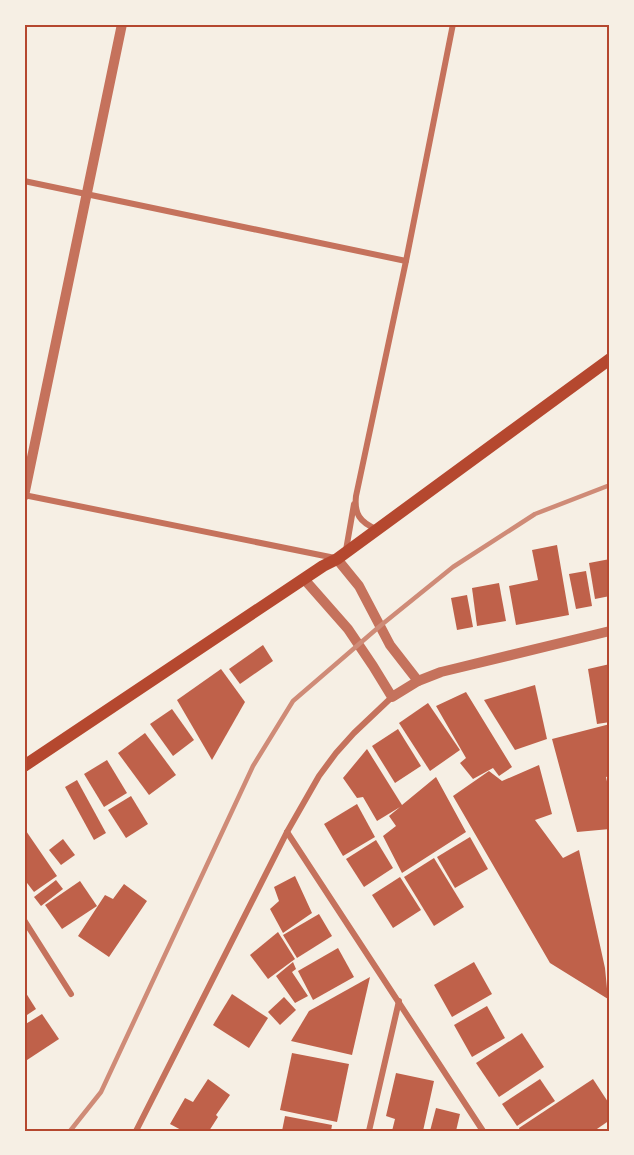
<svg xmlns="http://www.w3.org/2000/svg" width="634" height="1155" viewBox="0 0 634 1155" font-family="'Roboto Condensed',sans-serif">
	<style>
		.building { fill: #bf614a }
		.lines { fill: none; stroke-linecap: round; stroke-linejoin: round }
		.minor { stroke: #c5725c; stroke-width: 6 }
		.tertiary { stroke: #c5725c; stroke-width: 10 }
		.secondary { stroke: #b5482f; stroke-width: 12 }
		.rail { stroke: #cf8b77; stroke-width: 4.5 }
		.neatline { fill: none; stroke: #b5482f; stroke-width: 2 }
	</style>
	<rect width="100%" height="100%" fill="#f6efe4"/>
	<g class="building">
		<polygon points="557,545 569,615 516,625 509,586 538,580 532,550"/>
		<polygon points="610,559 610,596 595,599 589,563"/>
		<polygon points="586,571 592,606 576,609 569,574"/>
		<polygon points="499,583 506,621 477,626 472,588"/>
		<polygon points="467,595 473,627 457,630 451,598"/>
		<polygon points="263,645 273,661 240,684 229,669"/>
		<polygon points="610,664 610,722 597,724 588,669"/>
		<polygon points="221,669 245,702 212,760 177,700"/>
		<polygon points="535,685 547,739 515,750 484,700"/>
		<polygon points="466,692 512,767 499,776 493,768 473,779 460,763 466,758 436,706"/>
		<polygon points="428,703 460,750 430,771 399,723"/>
		<polygon points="172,709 194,740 173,756 150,724"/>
		<polygon points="610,724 610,776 606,777 610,795 610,829 577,832 552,739"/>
		<polygon points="398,729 421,766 395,783 372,746"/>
		<polygon points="145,733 176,775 149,795 118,753"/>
		<polygon points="367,749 402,805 436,777 466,832 402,873 383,836 396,826 389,816 400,807 377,821 363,797 357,798 343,778"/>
		<polygon points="107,760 127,793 104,807 84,774"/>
		<polygon points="539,765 552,814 535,820 563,858 579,850 605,968 608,999 550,963 453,796 489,771 502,781"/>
		<polygon points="77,780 106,833 94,840 65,787"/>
		<polygon points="131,796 148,824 126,838 108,810"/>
		<polygon points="357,804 375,837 343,856 324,824"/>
		<polygon points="24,828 57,876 34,892 24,879"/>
		<polygon points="470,837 488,869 455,888 437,857"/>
		<polygon points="63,839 75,855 61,865 49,850"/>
		<polygon points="376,840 393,868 364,887 346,859"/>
		<polygon points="434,858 464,907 434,926 404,877"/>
		<polygon points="295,876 312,913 283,933 270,909 279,901 274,887"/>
		<polygon points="400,877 421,910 393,928 372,895"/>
		<polygon points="56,880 63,889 41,906 34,897"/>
		<polygon points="80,881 97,906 62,929 45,905"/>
		<polygon points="124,884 147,901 109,957 78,936 105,895 113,899"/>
		<polygon points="319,914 332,936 297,958 283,935"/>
		<polygon points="278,932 295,959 268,979 250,955"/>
		<polygon points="338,948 354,977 313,1000 298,971"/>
		<polygon points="293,962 296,969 292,972 308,996 295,1003 276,976"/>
		<polygon points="474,962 492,994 452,1017 434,985"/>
		<polygon points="370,977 352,1055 291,1041 309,1011"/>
		<polygon points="24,990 36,1009 24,1017"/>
		<polygon points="232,994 268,1018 249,1048 213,1025"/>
		<polygon points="284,997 296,1010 280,1025 268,1012"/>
		<polygon points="487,1006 505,1038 472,1057 454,1025"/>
		<polygon points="42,1014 59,1039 24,1062 24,1025"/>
		<polygon points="522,1033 544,1067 499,1097 476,1063"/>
		<polygon points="292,1053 349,1064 337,1122 280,1110"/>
		<polygon points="396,1073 434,1081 423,1131 392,1131 395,1119 386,1116"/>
		<polygon points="208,1079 230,1095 216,1115 218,1117 209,1131 183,1131 170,1124 185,1098 193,1102"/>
		<polygon points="540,1079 555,1101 517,1126 502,1104"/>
		<polygon points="593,1079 610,1105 610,1120 594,1131 520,1131 519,1128"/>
		<polygon points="436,1108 460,1114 456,1131 430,1131"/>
		<polygon points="285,1116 332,1125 331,1131 282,1131"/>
	</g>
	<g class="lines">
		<g class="minor">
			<polyline points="24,181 406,261"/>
			<polyline points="24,495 335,558"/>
			<path d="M376 529C360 522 354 514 356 496L406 261 453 24"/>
			<polyline points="346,550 354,504"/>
			<polyline points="287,832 483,1131"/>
			<polyline points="24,920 71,994"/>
			<polyline points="136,1131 287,832 319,776 336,753 354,733 392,697"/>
			<polyline points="369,1131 399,1001"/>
		</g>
		<g class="tertiary">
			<polyline points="24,496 122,24"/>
			<polyline points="337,559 359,586 390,645 418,681"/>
			<polyline points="304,579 348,629 373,666 392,697 418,681 441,672 610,631"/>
		</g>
		<polyline class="secondary" points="24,766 323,566 337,559 610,359"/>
		<polyline class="rail" points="70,1131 101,1092 253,766 293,701 380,626 453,567 535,514 610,485"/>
	</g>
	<rect width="634" height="1155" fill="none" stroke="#f6efe4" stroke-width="51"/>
	<rect x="26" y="26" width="582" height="1104" class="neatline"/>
</svg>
